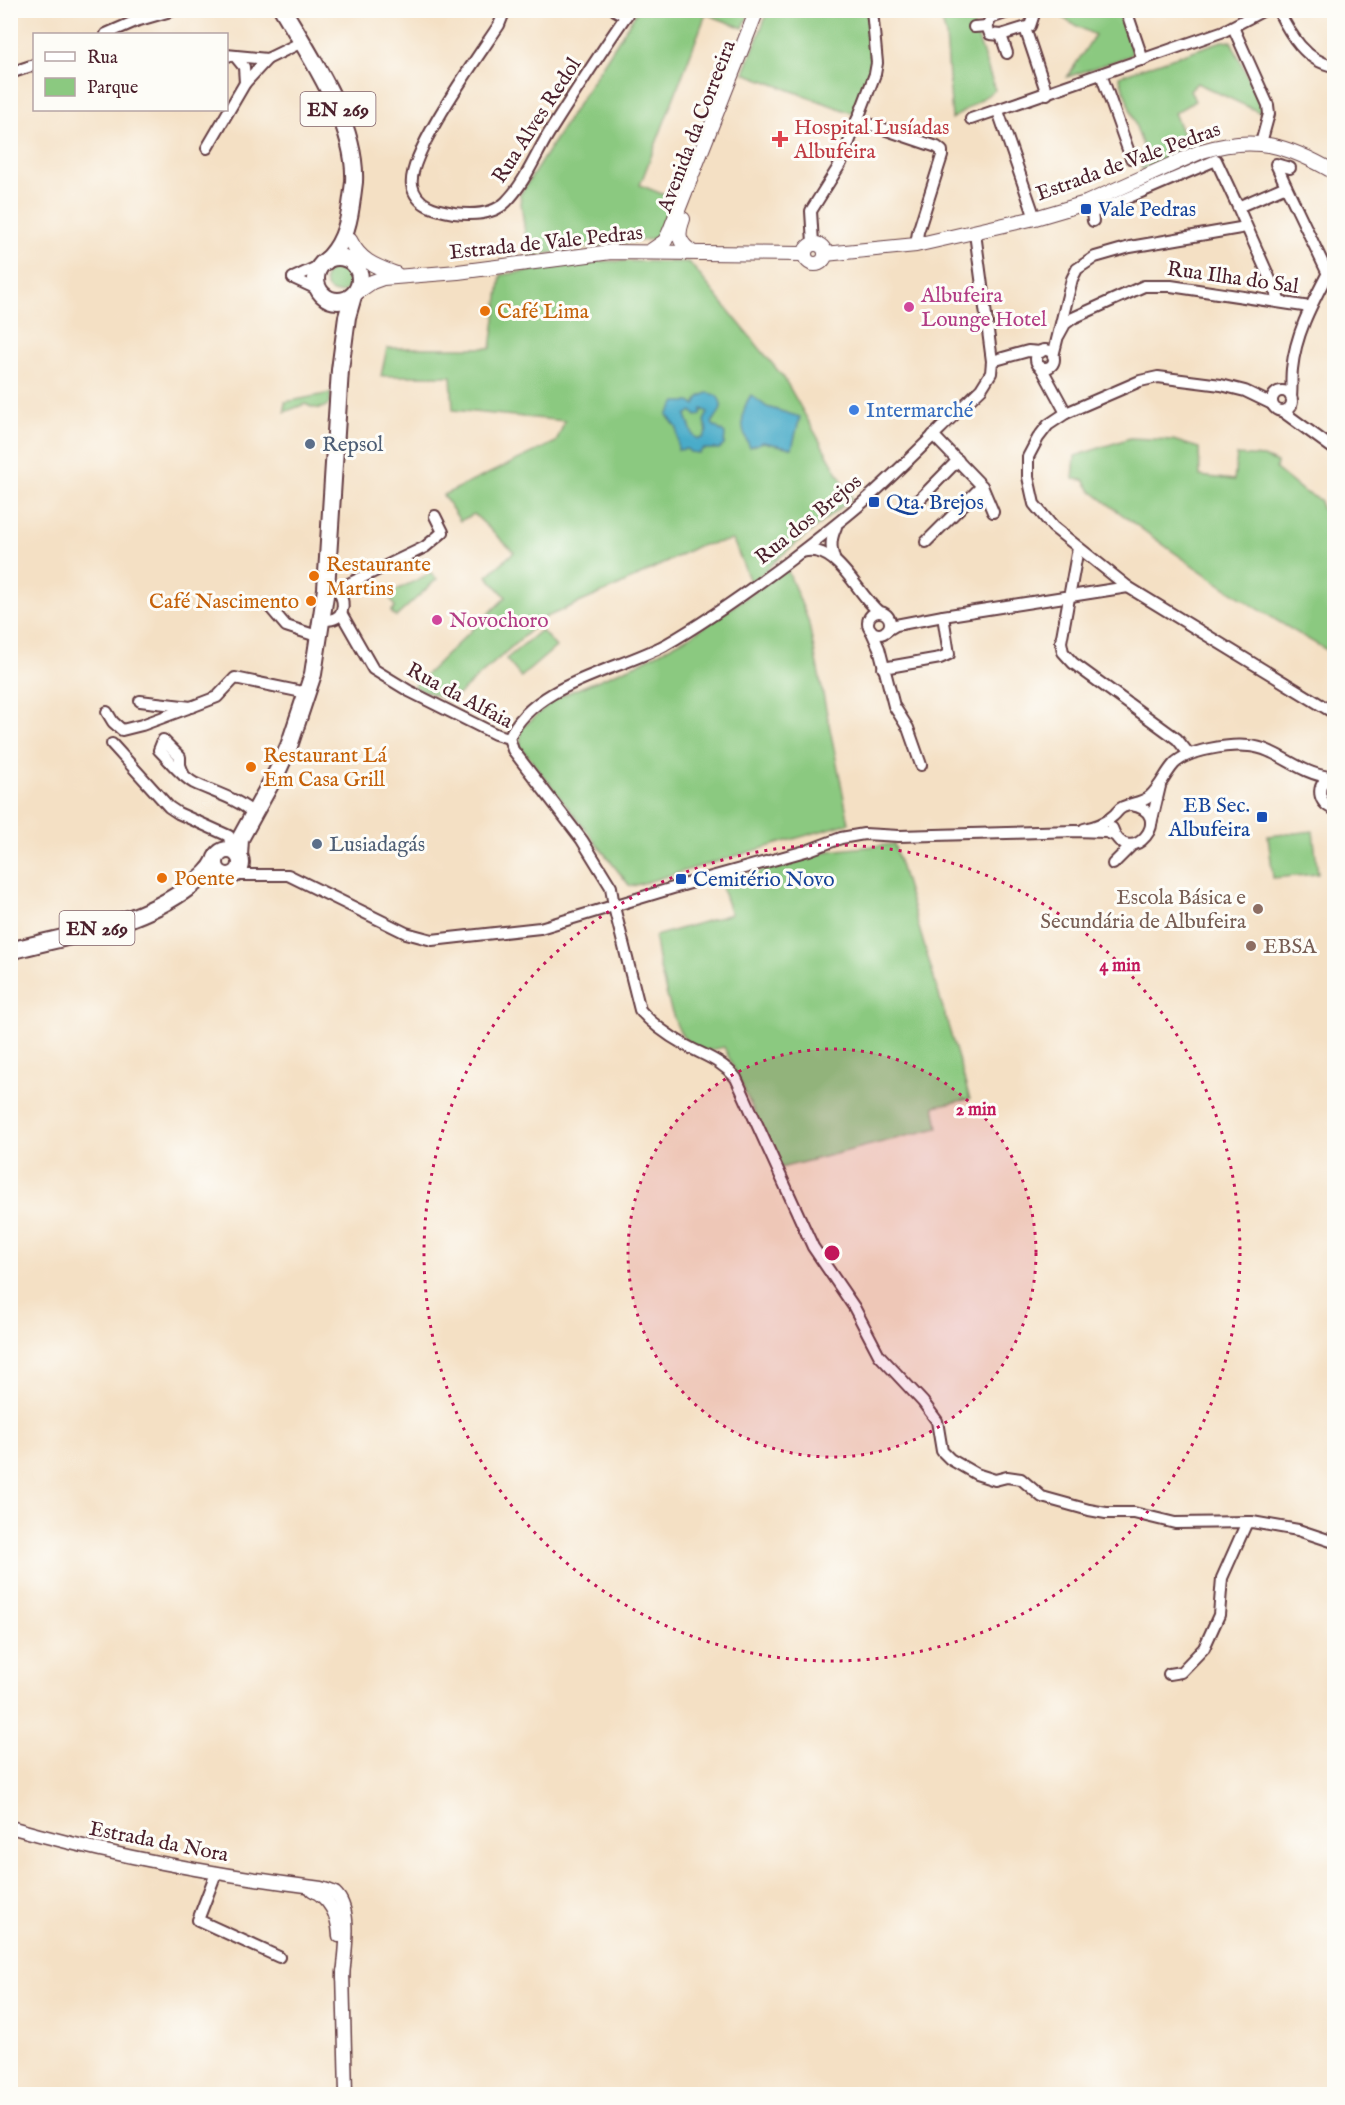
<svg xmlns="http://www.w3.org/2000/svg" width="1345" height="2105" viewBox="0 0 1345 2105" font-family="'IM FELL English',serif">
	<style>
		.green { fill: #8bc980; stroke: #6a7456; stroke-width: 1.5 }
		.water { fill: #4aacc9; stroke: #4a667a; stroke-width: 1.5; fill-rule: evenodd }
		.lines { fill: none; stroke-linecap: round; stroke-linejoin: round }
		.minor-casing { stroke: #643c42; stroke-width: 14 }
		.tertiary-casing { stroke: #643c42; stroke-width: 15 }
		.secondary-casing { stroke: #643c42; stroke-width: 16 }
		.primary-casing { stroke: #643c42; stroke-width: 20 }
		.minor { stroke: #fff; stroke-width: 10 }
		.tertiary { stroke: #fff; stroke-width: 12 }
		.secondary { stroke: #fff; stroke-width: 14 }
		.primary { stroke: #fff; stroke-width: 16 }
		.ring { fill: none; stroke: #c2185b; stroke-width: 3; stroke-dasharray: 3 6 }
		.health-dot { fill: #e0444e; stroke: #fdfcf7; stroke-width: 2 }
		.transit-dot { fill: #1a4fb4; stroke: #fdfcf7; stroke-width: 2 }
		.hotel-dot { fill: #d1479c; stroke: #fdfcf7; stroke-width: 2 }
		.food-dot { fill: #e8710a; stroke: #fdfcf7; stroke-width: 2 }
		.shop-dot { fill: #3f7fe0; stroke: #fdfcf7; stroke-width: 2 }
		.service-dot { fill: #5c6f8a; stroke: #fdfcf7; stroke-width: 2 }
		.education-dot { fill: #8d6e63; stroke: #fdfcf7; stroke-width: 2 }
		.labels { text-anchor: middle; stroke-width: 6; stroke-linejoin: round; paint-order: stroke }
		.shield { fill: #fdfcf7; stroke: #806168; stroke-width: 1.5 }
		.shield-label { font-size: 20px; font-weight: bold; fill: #4a1f2b }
		.street-label { font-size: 21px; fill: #4a1f2b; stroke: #fdfcf7 }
		.health-label { font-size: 21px; fill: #be3a42; stroke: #fdfcf7; text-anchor: start }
		.transit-label { font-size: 21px; fill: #164399; stroke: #fdfcf7; text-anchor: start }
		.hotel-label { font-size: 21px; fill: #b23c85; stroke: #fdfcf7; text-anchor: start }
		.food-label { font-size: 21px; fill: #c56008; stroke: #fdfcf7; text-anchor: start }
		.shop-label { font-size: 21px; fill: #366cbe; stroke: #fdfcf7; text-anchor: start }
		.service-label { font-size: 21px; fill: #4e5e75; stroke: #fdfcf7; text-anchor: start }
		.education-label { font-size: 21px; fill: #785e54; stroke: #fdfcf7; text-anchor: end }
		.centre { fill: #c2185b; stroke: #fdfcf7; stroke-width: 3 }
		.ring-label { font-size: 18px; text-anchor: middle; font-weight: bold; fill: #c2185b; stroke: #fdfcf7; stroke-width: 6; stroke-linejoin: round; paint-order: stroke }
	</style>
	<rect width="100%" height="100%" fill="#fdfcf7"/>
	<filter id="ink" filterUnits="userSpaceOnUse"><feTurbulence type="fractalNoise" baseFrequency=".0167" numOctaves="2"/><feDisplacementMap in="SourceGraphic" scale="12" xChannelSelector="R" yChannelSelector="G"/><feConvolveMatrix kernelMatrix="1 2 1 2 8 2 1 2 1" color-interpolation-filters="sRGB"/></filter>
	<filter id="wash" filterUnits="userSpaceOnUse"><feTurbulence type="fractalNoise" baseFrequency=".008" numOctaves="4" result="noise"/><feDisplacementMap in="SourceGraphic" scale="24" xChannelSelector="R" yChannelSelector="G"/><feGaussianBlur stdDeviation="1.35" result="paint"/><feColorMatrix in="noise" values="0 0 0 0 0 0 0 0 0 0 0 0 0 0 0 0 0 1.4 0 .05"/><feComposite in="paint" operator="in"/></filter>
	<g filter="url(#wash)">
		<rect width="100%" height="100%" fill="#f4e0c4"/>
		<g class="green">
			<polygon points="637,11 750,11 743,28 706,14 640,185 677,200 666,229 652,239 528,256 520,195"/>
			<polygon points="768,11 867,11 872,66 854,114 744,73"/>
			<polygon points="939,11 969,11 995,90 952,119 946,35"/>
			<polygon points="1055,11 1118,11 1132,52 1130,56 1067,77 1095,35 1069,22"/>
			<polygon points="1222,41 1231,41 1262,107 1261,113 1197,83 1190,90 1195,101 1174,113 1189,148 1141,170 1145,153 1119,76"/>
			<polygon points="599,261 689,262 784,378 852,498 781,556 751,584 733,540 698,546 618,586 544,618 451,701 413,687 506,597 487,576 514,552 474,514 460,521 443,495 556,442 565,421 453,410 451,376 381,376 387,348 491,348 501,275"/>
			<circle cx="338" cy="280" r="13"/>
			<path d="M331 393 330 403C321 411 315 409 305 404L285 412V402Z"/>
			<path d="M1130 438 1173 440 1199 448 1200 476 1234 480 1237 455 1264 457 1277 463 1276 469 1303 491 1320 500 1321 508 1334 515V654C1249 607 1169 551 1091 491L1084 480 1073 479 1075 456Z"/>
			<polygon points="787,569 808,620 849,823 633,886 629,885 520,746 521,729 556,698 637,664 692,635"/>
			<polygon points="431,573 437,579 396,617 391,612 395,607 388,594"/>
			<polygon points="541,630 556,647 521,677 506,659"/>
			<polygon points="1313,831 1318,874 1273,878 1268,836"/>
			<path d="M894 844 970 1099 934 1106 938 1128 780 1168 724 1047 707 1051C700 1048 692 1045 686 1040 672 1028 656 956 655 936L731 914 720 883 829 851Z"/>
		</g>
		<g class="water">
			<path d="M707 393C717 393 722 400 721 409 711 428 706 419 725 434L724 445 719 449H703L699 453 690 452 687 449 678 450 677 428 667 415 676 402H690L695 405 699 397ZM702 409 708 412 704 421 707 431 703 438 698 439 693 435 686 415 692 411 696 416 701 415Z"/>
			<path d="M751 395 767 407 800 417 792 448 763 442 750 447C740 430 740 411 751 395Z"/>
		</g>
	</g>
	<g filter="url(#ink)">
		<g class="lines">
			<g class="minor-casing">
				<g id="minor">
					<path d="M505 10 499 25C480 54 407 154 412 185 416 206 436 210 454 213 470 215 493 215 506 202 525 183 535 156 549 133 575 92 602 50 630 10"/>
					<polyline points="615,10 626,16"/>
					<polyline points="1014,10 991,18 987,26 990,34 1001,35 1030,26 1034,14 1032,10"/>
					<polyline points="1126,10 1143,60"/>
					<path d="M1278 10C1290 34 1306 62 1334 66"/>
					<polyline points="974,27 987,26"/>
					<polyline points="1233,27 1268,105 1269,114 1261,143"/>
					<polyline points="1025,28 1047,94"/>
					<polyline points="106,34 136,21 174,10"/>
					<polyline points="1001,35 1007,53"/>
					<polyline points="226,55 267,59 302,42"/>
					<polyline points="235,56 244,67 245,83"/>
					<polyline points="10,73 34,65"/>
					<polyline points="1101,74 1131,158"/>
					<polyline points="998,111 1035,218"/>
					<polyline points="971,119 1224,31 1264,10"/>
					<polyline points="857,120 937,147 942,151 942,156 918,232 916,245"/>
					<polyline points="207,148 245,83 267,59"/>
					<polyline points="1286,186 1276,164 1290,168"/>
					<polyline points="1093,221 1092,213 1216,160 1238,207"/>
					<polyline points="813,243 811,211 841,163 875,74 877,63 872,10"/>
					<polyline points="293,278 321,265"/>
					<polyline points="293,278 319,290"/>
					<polyline points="1280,302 1238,207 1286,186 1328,274"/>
					<polyline points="1059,335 1065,324 1073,318 1144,286 1171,286 1310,307"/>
					<circle cx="1045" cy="359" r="9"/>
					<polyline points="1053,356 1072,279 1077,269 1095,257 1130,247 1246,227"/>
					<polyline points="992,361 1028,351 1041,352"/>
					<polyline points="1041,367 1066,413"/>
					<circle cx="1282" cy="401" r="10"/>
					<path d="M1291 397C1292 387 1291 378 1292 369 1296 329 1317 295 1334 261"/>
					<polyline points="1272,404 1245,391 1221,385 1158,377 1140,381 1066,413 1048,425 1038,438 1028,457 1028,477 1034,504 1053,527 1128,587 1334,713"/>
					<polyline points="1282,411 1334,449"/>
					<polyline points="933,435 982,486 993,512"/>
					<polyline points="914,505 958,460"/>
					<polyline points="926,542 982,486"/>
					<polyline points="1078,548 1061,642 1063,652 1073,663 1177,739 1189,754"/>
					<path d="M802 552C837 542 856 593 879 612"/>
					<path d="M834 558C830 546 831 538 836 527"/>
					<polyline points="338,589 425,547 443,532 435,516"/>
					<polyline points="269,606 286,626 320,637"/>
					<circle cx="879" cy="623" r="11"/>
					<polyline points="341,613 373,669 409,691 495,734 509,738"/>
					<path d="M323 620C344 621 347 606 338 589H330"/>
					<polyline points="871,630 879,648 894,706 908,728 921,765"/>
					<polyline points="886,631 896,625 943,616 1128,587"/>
					<polyline points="883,668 940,658 949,654 943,616"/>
					<polyline points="140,701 191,707 217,697 235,678 307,693"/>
					<polyline points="107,712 113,722 122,730 142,725 188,708"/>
					<path d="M509 738 513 750 582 840 611 887 614 907 640 1010C652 1024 669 1036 685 1045 705 1056 721 1060 736 1078L813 1247 854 1307 879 1355 923 1402 937 1421 942 1451 950 1459 976 1474 995 1480 1007 1477 1021 1479 1042 1497 1089 1510 1106 1513H1134L1175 1523 1252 1522 1298 1530 1334 1542"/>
					<path d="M509 738C533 684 616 671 665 645 707 621 746 593 785 564 814 542 843 520 870 496 908 462 944 424 981 389L991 373 992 361 975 233"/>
					<polyline points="112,744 169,807 178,813 229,836 230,843"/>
					<path d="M184 776 180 765V757L163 740 159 750C170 761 181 776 194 783 215 793 237 798 254 814"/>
					<path d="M1332 776C1314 784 1318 804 1334 809"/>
					<polyline points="1151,824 1160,786"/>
					<path d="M1112 828C1128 874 1179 812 1131 805"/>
					<path d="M1084 829C1094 827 1106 823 1113 816 1117 813 1118 809 1123 807 1132 803 1141 803 1149 797 1160 788 1165 774 1174 764 1187 750 1230 744 1249 746 1277 748 1297 773 1329 777"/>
					<polyline points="1113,864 1132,845"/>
					<polyline points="232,875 288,875 406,933 432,940 540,928 683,885 809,850 841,838 864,834 899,836 1075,831 1106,832 1114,835"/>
					<polyline points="1169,1674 1181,1672 1204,1648 1219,1615 1222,1578 1247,1522"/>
					<polyline points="216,1873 198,1920 279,1957"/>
				</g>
			</g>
			<g class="tertiary-casing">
				<g id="tertiary">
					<path d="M10 1827C112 1856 217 1875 321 1888 325 1889 331 1891 335 1893 354 1910 344 1955 343 1978"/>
					<path d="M312 1890C331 1899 338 1916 339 1936"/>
					<polyline points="343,1971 346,2094"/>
				</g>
			</g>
			<g class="secondary-casing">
				<g id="secondary">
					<path d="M683 219C677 235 678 242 692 252"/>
					<path d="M350 240C360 261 375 266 396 274"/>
					<circle cx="815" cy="254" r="10"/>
					<polyline points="649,252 665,241 669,233 757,10"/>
					<path d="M825 254 916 245 1035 218 1086 203 1202 151C1255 135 1288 145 1334 172"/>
					<polyline points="356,293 372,282 383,278 458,272 611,252 804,254"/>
				</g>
			</g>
			<g class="primary-casing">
				<g id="primary">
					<path d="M283 10C312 59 357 125 354 182 353 190 352 198 351 205 348 227 342 247 325 262"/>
					<circle cx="338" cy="279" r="22"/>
					<circle cx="228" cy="863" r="13"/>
					<polyline points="239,856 240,839 278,770 289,746 313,674 326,589 340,370 347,317 353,296"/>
					<path d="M10 951C70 935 139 925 189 887 199 879 209 873 215 861"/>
				</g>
			</g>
			<use href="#minor" class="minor"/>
			<use href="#tertiary" class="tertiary"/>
			<use href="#secondary" class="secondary"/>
			<use href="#primary" class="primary"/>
		</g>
	</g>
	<circle cx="832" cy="1253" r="204" fill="#c2185b" fill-opacity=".12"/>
	<g class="ring">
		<circle cx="832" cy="1253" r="204"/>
		<circle cx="832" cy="1253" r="408"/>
	</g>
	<path class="health-dot" d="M777 130h6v6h6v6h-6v6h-6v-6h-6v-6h6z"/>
	<g class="transit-dot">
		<rect x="1080" y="203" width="12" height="12" rx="3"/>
		<rect x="868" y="496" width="12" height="12" rx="3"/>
		<rect x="1256" y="811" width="12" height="12" rx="3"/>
		<rect x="675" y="873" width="12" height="12" rx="3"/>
	</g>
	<g class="hotel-dot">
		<circle cx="909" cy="307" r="6"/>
		<circle cx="437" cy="620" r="6"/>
	</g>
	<g class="food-dot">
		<circle cx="485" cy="311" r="6"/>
		<circle cx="314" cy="576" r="6"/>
		<circle cx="311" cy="601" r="6"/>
		<circle cx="251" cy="767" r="6"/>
		<circle cx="162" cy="878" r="6"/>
	</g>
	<circle class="shop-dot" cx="854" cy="410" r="6"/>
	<g class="service-dot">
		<circle cx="310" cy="444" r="6"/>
		<circle cx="317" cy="844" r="6"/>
	</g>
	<g class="education-dot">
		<circle cx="1258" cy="909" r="6"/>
		<circle cx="1251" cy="946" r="6"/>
	</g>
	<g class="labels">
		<g class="shield">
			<rect x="300.5" y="92" width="75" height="34" rx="4.5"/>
			<rect x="59.5" y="911" width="75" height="34" rx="4.5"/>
		</g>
		<g class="shield-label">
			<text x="338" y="116">EN 269</text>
			<text x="97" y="935">EN 269</text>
		</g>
		<g class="street-label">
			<text transform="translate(536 120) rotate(-57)" y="7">Rua Alves Redol</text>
			<text transform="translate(696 126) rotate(-69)" y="7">Avenida da Correeira</text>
			<text transform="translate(1128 161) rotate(-20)" y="7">Estrada de Vale Pedras</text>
			<text transform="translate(546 242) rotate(-6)" y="7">Estrada de Vale Pedras</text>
			<text transform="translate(1233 277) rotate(8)" y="7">Rua Ilha do Sal</text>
			<text transform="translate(808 519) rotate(-39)" y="7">Rua dos Brejos</text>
			<text transform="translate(460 695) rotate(28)" y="7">Rua da Alfaia</text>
			<text transform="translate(159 1841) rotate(11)" y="7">Estrada da Nora</text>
		</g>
		<g class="health-label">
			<text x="794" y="134">Hospital Lusíadas<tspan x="794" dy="24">Albufeira</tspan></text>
		</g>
		<g class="transit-label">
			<text x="1098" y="216">Vale Pedras</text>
			<text x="886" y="509">Qta. Brejos</text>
			<text x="1250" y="812" text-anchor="end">EB Sec.<tspan x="1250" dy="24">Albufeira</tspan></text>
			<text x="693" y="886">Cemitério Novo</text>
		</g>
		<g class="hotel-label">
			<text x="921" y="302">Albufeira<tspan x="921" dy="24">Lounge Hotel</tspan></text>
			<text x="449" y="627">Novochoro</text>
		</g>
		<g class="food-label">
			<text x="497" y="318">Café Lima</text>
			<text x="326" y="571">Restaurante<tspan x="326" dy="24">Martins</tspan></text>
			<text x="299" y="608" text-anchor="end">Café Nascimento</text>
			<text x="263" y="762">Restaurant Lá<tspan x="263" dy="24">Em Casa Grill</tspan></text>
			<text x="174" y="885">Poente</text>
		</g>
		<g class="shop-label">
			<text x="866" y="417">Intermarché</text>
		</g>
		<g class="service-label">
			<text x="322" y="451">Repsol</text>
			<text x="329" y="851">Lusiadagás</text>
		</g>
		<g class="education-label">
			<text x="1246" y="904">Escola Básica e<tspan x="1246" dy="24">Secundária de Albufeira</tspan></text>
			<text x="1263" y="953" text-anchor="start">EBSA</text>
		</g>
	</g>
	<circle cx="832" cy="1253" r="9" class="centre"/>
	<g class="ring-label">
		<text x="1120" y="971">4 min</text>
		<text x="976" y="1115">2 min</text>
	</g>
	<rect width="1345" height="2105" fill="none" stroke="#fdfcf7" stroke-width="36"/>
	<rect x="33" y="33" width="195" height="78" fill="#fdfcf7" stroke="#b5a4a5" stroke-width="1.5"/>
	<rect x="45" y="52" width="30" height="9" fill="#ffffff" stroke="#b5a4a5" stroke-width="1.5"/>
	<text x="87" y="63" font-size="18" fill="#4a1f2b">Rua</text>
	<rect x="45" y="78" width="30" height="18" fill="#8bc980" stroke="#b5a4a5" stroke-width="1.5"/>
	<text x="87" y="93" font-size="18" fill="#4a1f2b">Parque</text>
</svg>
